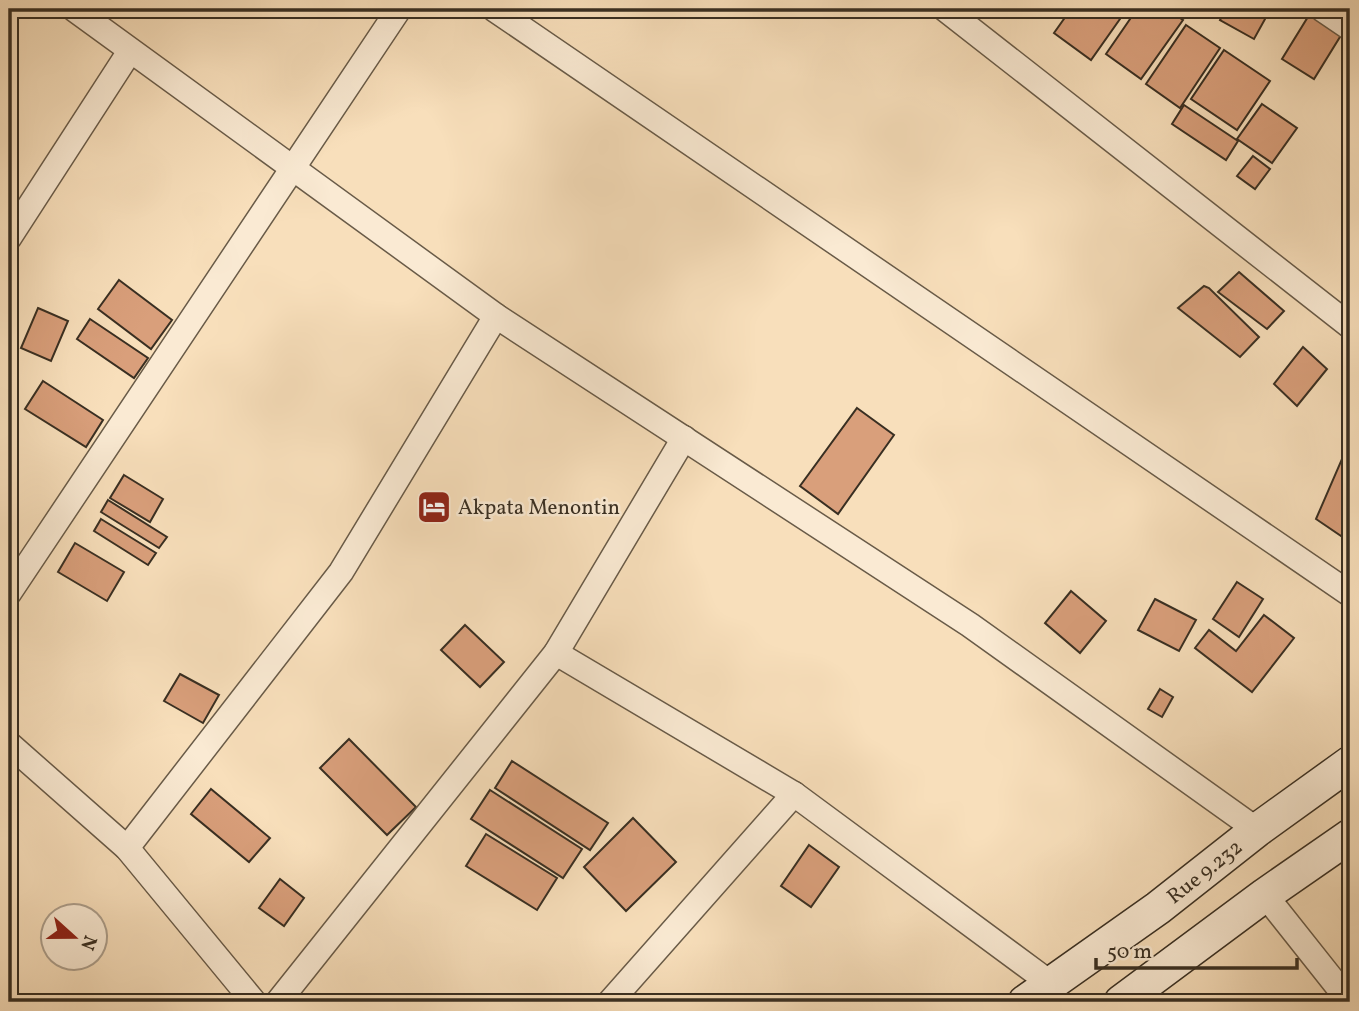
<svg xmlns="http://www.w3.org/2000/svg" width="1359" height="1011" viewBox="0 0 1359 1011" font-family="Vollkorn,serif">
	<style>
		.building { fill: #d99f7b; stroke: #392f22; stroke-width: 2 }
		.lines { fill: none; stroke-linecap: round; stroke-linejoin: round }
		.street-casing { stroke: #695b48; stroke-width: 27 }
		.secondary-casing { stroke: #392f22; stroke-width: 36 }
		.street { stroke: #faead3; stroke-width: 24 }
		.secondary { stroke: #faead3; stroke-width: 33 }
		.labels { text-anchor: middle; stroke-width: 5; stroke-linejoin: round; paint-order: stroke }
		.poi-label { font-size: 21px; fill: #392f22; stroke: #faead3; text-anchor: start }
		.street-label { font-size: 21px; fill: #392f22; stroke: #faead3 }
	</style>
	<rect width="100%" height="100%" fill="#f8dfbb"/>
	<filter id="stains"><feTurbulence type="fractalNoise" baseFrequency=".00286" numOctaves="4"/><feColorMatrix values="0 0 0 0 .2 0 0 0 0 .09 0 0 0 0 .02 0 0 0 .5 -.17"/></filter>
	<radialGradient id="worn" r=".72"><stop offset=".6" stop-color="#630" stop-opacity="0"/><stop offset="1" stop-color="#630" stop-opacity=".3"/></radialGradient>
	<g class="building">
		<polygon points="1071,9 1127,9 1091,60 1054,33"/>
		<polygon points="1137,9 1166,9 1183,20 1141,79 1106,54"/>
		<polygon points="1226,9 1267,9 1270,10 1254,39 1220,20"/>
		<polygon points="1311,12 1343,32 1314,79 1282,59"/>
		<polygon points="1186,25 1220,48 1180,108 1146,84"/>
		<polygon points="1224,50 1270,81 1237,130 1191,99"/>
		<polygon points="1262,104 1297,128 1272,163 1237,139"/>
		<polygon points="1184,105 1238,141 1226,160 1172,124"/>
		<polygon points="1253,156 1270,169 1255,189 1237,176"/>
		<polygon points="1239,272 1284,311 1267,329 1218,292"/>
		<polygon points="119,280 172,320 151,349 98,309"/>
		<polygon points="1204,286 1209,288 1259,337 1240,357 1178,308"/>
		<polygon points="38,308 68,321 51,361 21,348"/>
		<polygon points="90,319 148,358 134,378 77,339"/>
		<polygon points="1303,347 1327,369 1297,406 1274,384"/>
		<polygon points="43,381 103,420 86,447 25,409"/>
		<polygon points="857,408 894,435 838,514 800,486"/>
		<polygon points="1345,452 1350,456 1350,542 1316,519"/>
		<polygon points="124,475 163,499 150,522 110,498"/>
		<polygon points="108,500 167,537 159,548 101,512"/>
		<polygon points="101,519 156,553 148,565 94,531"/>
		<polygon points="75,543 124,572 107,601 58,572"/>
		<polygon points="1237,582 1263,599 1239,637 1213,619"/>
		<polygon points="1071,591 1106,621 1080,653 1045,623"/>
		<polygon points="1155,599 1196,620 1179,651 1138,630"/>
		<polygon points="1264,615 1294,638 1252,692 1195,648 1209,630 1236,651"/>
		<polygon points="465,625 504,662 480,687 441,650"/>
		<polygon points="180,674 219,695 203,723 164,701"/>
		<polygon points="1160,689 1173,697 1162,717 1148,709"/>
		<polygon points="349,739 416,807 387,835 320,768"/>
		<polygon points="512,761 608,823 590,850 495,788"/>
		<polygon points="211,789 270,838 249,862 191,814"/>
		<polygon points="490,790 582,849 563,878 471,819"/>
		<polygon points="633,818 676,862 626,911 584,867"/>
		<polygon points="486,834 557,878 537,910 466,866"/>
		<polygon points="809,845 839,867 811,907 781,886"/>
		<polygon points="280,879 304,898 284,926 259,908"/>
	</g>
	<g class="lines">
		<g class="street-casing">
			<g id="street">
				<polyline points="74,9 496,316 970,625 1257,830"/>
				<polyline points="494,9 1350,594"/>
				<polyline points="945,9 1350,326"/>
				<polyline points="1322,9 1350,28"/>
				<polyline points="9,238 130,51"/>
				<polyline points="9,593 399,9"/>
				<polyline points="556,653 794,794 1050,983"/>
				<polyline points="9,744 127,848 254,1002"/>
				<polyline points="127,848 341,572 496,316"/>
				<polyline points="1265,895 1350,1002"/>
				<polyline points="278,1002 556,653 684,438"/>
				<polyline points="610,1002 794,794"/>
			</g>
		</g>
		<g class="secondary-casing">
			<g id="secondary">
				<path id="s1" d="M1025 1002 1158 908 1257 830 1350 763"/>
				<polyline points="1121,1002 1265,895 1350,836"/>
			</g>
		</g>
		<use href="#street" class="street"/>
		<use href="#secondary" class="secondary"/>
	</g>
	<defs>
		<g id="hotel-square" transform="scale(1.75)"><rect x="-9" y="-9" width="18" height="18" rx="4" fill="#8f2418" stroke="#faead3"/><path d="M-6-4.5h1.5V1H6V5H4.5V3h-9V5H-6ZM-4 0a1.8 1.8 0 1 1 3.6 0ZM.5 0V-2.5h3Q6-2.5 6 0Z" fill="#fff"/></g>
	</defs>
	<g fill-rule="evenodd">
		<use href="#hotel-square" x="434" y="507"/>
	</g>
	<g class="labels">
		<g class="poi-label">
			<text x="458" y="514">Akpata Menontin</text>
		</g>
		<g class="street-label">
			<text dy="7" stroke="none"><textPath href="#s1" startOffset="222">Rue 9.232</textPath></text>
		</g>
	</g>
	<rect width="1359" height="1011" fill="none" stroke="#f8dfbb" stroke-width="35"/>
	<rect x="10" y="10" width="1338" height="990" fill="none" stroke="#392f22" stroke-width="3.5"/>
	<rect x="18" y="18" width="1324" height="976" fill="none" stroke="#392f22" stroke-width="2"/>
	<g transform="translate(74 937) rotate(111)"><circle r="33" fill="#faead3" stroke="#ad9f8c" stroke-width="2"/>
	<path d="M0-5L12 26L0 18L-12 26Z" fill="#8f2418"/>
	<text y="-10" font-size="19" font-weight="bold" text-anchor="middle" fill="#392f22">N</text>
	</g>
	<path d="M1096 958v10h201v-10" fill="none" stroke="#392f22" stroke-width="3.5"/>
	<text x="1107" y="958" font-size="21" fill="#392f22" stroke="#faead3" stroke-width="5" paint-order="stroke">50 m</text>
	<rect width="100%" height="100%" filter="url(#stains)"/>
	<rect width="100%" height="100%" fill="url(#worn)"/>
</svg>
